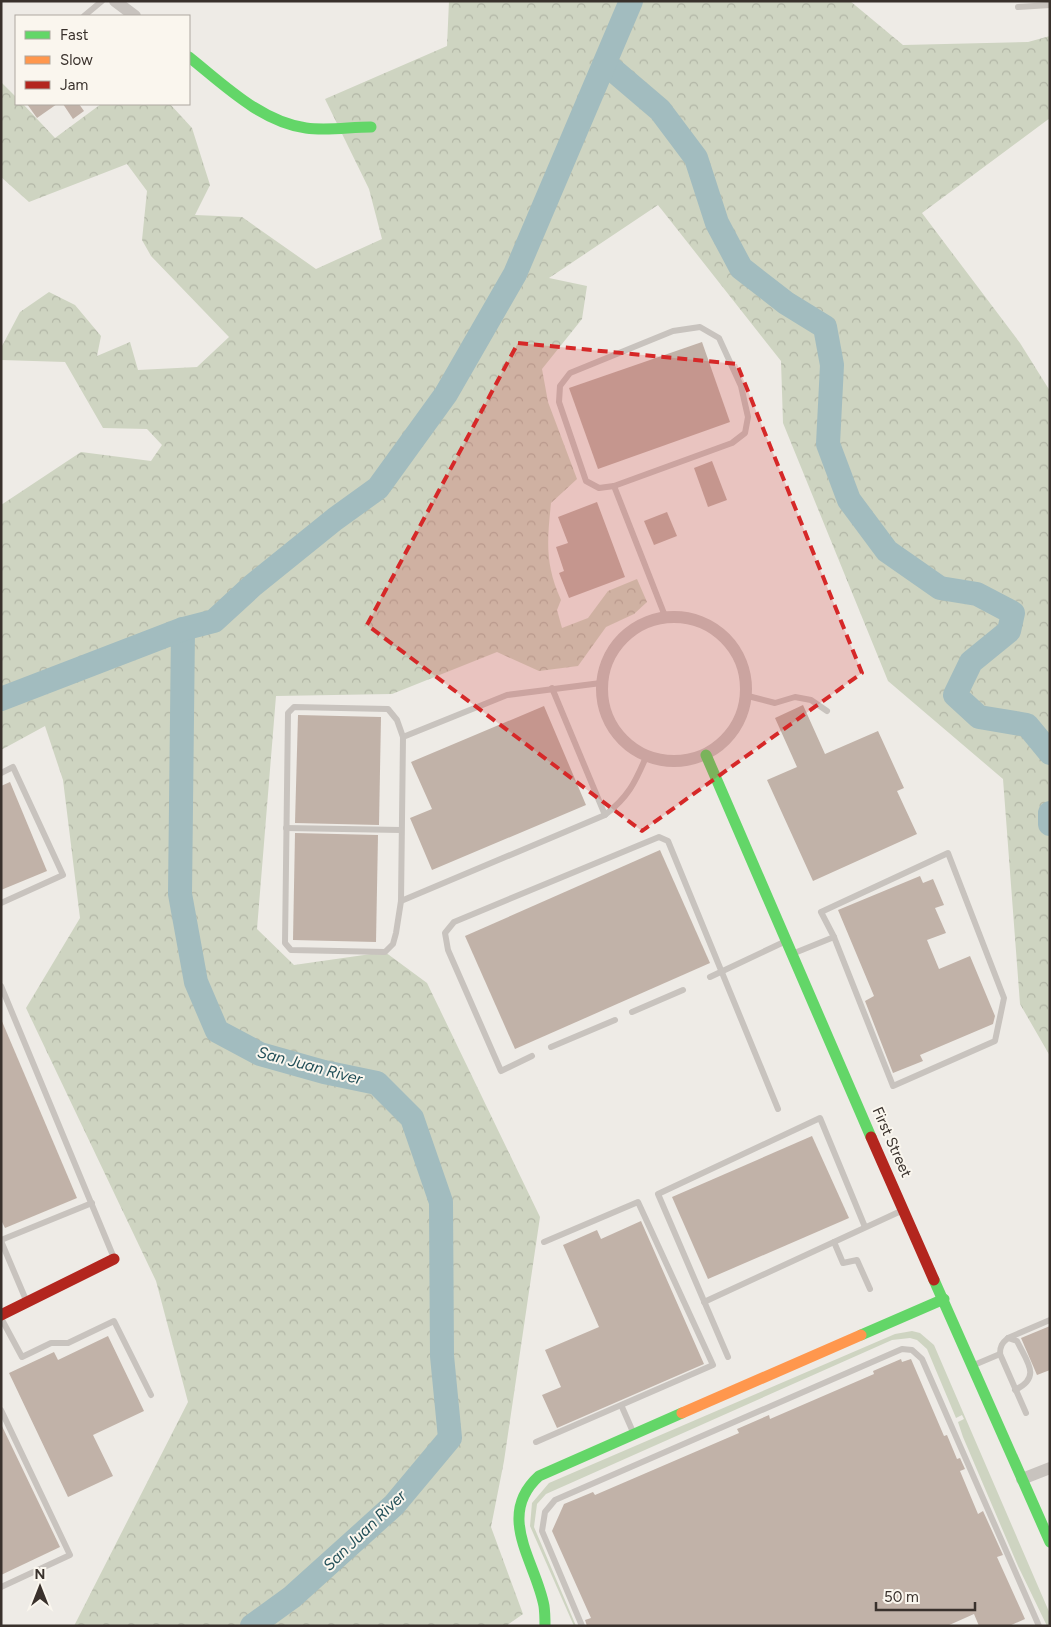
<svg xmlns="http://www.w3.org/2000/svg" width="1051" height="1627" viewBox="0 0 1051 1627" font-family="Figtree,sans-serif">
	<style>
		.grass { fill: #ced4c1 }
		.forest { fill: url(#forest-crowns) }
		.lines { fill: none; stroke-linecap: round; stroke-linejoin: round }
		.river { stroke: #a2bcbf; stroke-width: 24 }
		.building { fill: #c1b2a8 }
		.lane { stroke: #c8c3be; stroke-width: 6 }
		.street { stroke: #c8c3be; stroke-width: 12 }
		.fast { stroke: #63d668; stroke-width: 11 }
		.slow { stroke: #ff974d; stroke-width: 11 }
		.jam { stroke: #b3261e; stroke-width: 11 }
		.marked { fill: #d62828; fill-opacity: 0.2; stroke: #d62828; stroke-width: 4; stroke-dasharray: 10 6; stroke-linejoin: round }
		.labels { text-anchor: middle; stroke-width: 4; stroke-linejoin: round; paint-order: stroke }
		.street-label { font-size: 15px; fill: #39312c; stroke: #faf6ee }
		.water-label { font-size: 16px; font-style: italic; fill: #235059; stroke: #faf6ee }
	</style>
	<defs>
		<pattern id="forest-crowns" width="20" height="18" patternUnits="userSpaceOnUse" patternTransform="scale(1.25)"><rect width="20" height="18" fill="#ced4c1"/><path d="M2 6a3 3 0 1 1 6 0M12 15a3 3 0 1 1 6 0" fill="none" stroke="#b2b6a6"/></pattern>
	</defs>
	<rect width="100%" height="100%" fill="#eeebe6"/>
	<polygon class="grass" points="912,1331 920,1333 934,1345 1050,1614 1050,1626 1047,1626 1018,1566 963,1437 958,1422 964,1419 962,1415 956,1418 927,1349 917,1340 910,1338 892,1340 546,1494 537,1504 534,1527 576,1626 574,1626 530,1526 532,1503 549,1483 895,1334"/>
	<path class="forest" d="M449 1H850L903 45 1028 42 1050 36V118L922 213 1020 343 1050 391V1056L1020 1004 1003 779 888 681 783 423 781 361 658 205 549 278 587 286 582 319 542 369 548 402 577 479 551 503C547 542 545 564 561 600L557 610 562 628 588 618 608 591 637 579 647 602 634 614 606 627 578 666 539 671 497 652 392 694 276 696 257 929 294 965 385 952 427 983 540 1217 504 1461 491 1527 523 1614 506 1626H74L188 1402 156 1281 26 1008 80 918 63 780 45 726 1 750V505L81 452 151 461 162 445 147 429 103 428 65 362 1 360V348L20 312 49 292 75 305 101 336 97 356 130 342 138 370 197 367 229 337 151 256 142 240 147 191 127 164 29 202 1 177V82L16 97V104H23L55 138 101 104H170L192 128 210 185 195 215 242 217 316 269 382 239 369 189 325 99 447 46Z"/>
	<g class="lines">
		<g class="river">
			<polyline points="606,64 660,110 696,158 717,223 741,268 786,303 825,327 832,365 828,444 849,500 887,551 940,588 977,594 1013,613 1009,631 971,662 955,695 979,717 1027,725 1050,753"/>
			<polyline points="183,629 180,894 196,982 217,1031 260,1054 324,1072 377,1083 412,1118 441,1202 442,1356 450,1438 394,1505 292,1597 252,1626"/>
			<polyline points="1,699 183,629 214,621 252,586 335,519 378,488 446,394 515,274 631,1"/>
			<polyline points="1050,813 1050,824"/>
		</g>
	</g>
	<g class="building">
		<polygon points="27,104 57,104 37,118"/>
		<polygon points="63,104 79,104 84,111 73,119"/>
		<polygon points="702,342 730,422 598,469 569,388"/>
		<polygon points="712,461 727,500 708,507 694,468"/>
		<polygon points="597,502 625,577 569,598 559,573 564,571 556,547 568,543 558,517"/>
		<polygon points="667,512 677,536 654,545 644,521"/>
		<polygon points="803,705 825,754 878,731 904,788 897,791 917,834 813,881 767,780 797,767 775,718"/>
		<polygon points="544,706 586,805 432,870 410,818 432,809 411,762"/>
		<polygon points="298,715 381,717 379,825 295,823"/>
		<polygon points="10,782 47,871 1,890 1,786"/>
		<polygon points="295,833 378,835 376,942 293,940"/>
		<polygon points="660,850 710,963 515,1049 465,936"/>
		<polygon points="920,876 923,883 933,879 944,905 935,908 946,933 927,940 939,969 970,956 995,1016 993,1024 920,1055 923,1061 893,1073 865,1001 874,996 838,910"/>
		<polygon points="1,1019 77,1198 5,1228 1,1220"/>
		<polygon points="812,1136 849,1218 708,1279 672,1197"/>
		<polygon points="641,1221 704,1364 557,1428 542,1395 561,1387 545,1350 599,1327 563,1245 597,1230 601,1239"/>
		<polygon points="1050,1326 1050,1370 1037,1375 1021,1338"/>
		<polygon points="108,1336 144,1411 93,1435 113,1476 68,1497 9,1373 54,1352 58,1360"/>
		<polygon points="901,1359 902,1362 911,1359 944,1436 947,1435 957,1459 960,1458 965,1469 960,1471 978,1514 983,1511 1003,1555 997,1557 1025,1619 1009,1626 979,1626 974,1614 947,1626 587,1626 585,1620 591,1618 552,1531 564,1504 593,1492 595,1495 739,1433 737,1429 769,1415 770,1419 874,1374 873,1371"/>
		<polygon points="1,1424 60,1547 1,1575"/>
	</g>
	<g class="lines">
		<g class="lane">
			<polyline points="1018,7 1050,5"/>
			<polyline points="84,16 102,1"/>
			<polygon points="700,327 719,338 741,386 748,417 745,433 732,443 614,486 599,488 586,481 559,402 560,386 570,373 673,331"/>
			<polyline points="614,486 665,616"/>
			<polyline points="552,688 605,815"/>
			<polyline points="748,696 775,703 795,697 811,700 827,711"/>
			<polygon points="294,707 388,709 397,720 403,737 401,901 396,933 393,944 385,952 291,950 285,943 288,713"/>
			<polyline points="403,737 507,695 601,683"/>
			<polyline points="1,773 13,767 63,875 1,903"/>
			<polyline points="286,828 401,830"/>
			<polygon points="948,853 1004,998 995,1041 893,1086 834,937 821,912"/>
			<path d="M401 901 605 815C628 797 635 783 646 757"/>
			<polyline points="792,954 834,937"/>
			<polyline points="710,977 784,942"/>
			<polyline points="1,986 114,1258"/>
			<polyline points="632,1012 683,990"/>
			<polyline points="551,1047 615,1020"/>
			<polyline points="532,1056 501,1071 448,950 445,933 454,922 659,837 668,841 778,1109"/>
			<polyline points="1,1240 92,1203"/>
			<polyline points="1,1241 26,1300"/>
			<polyline points="834,1242 843,1263 857,1260 870,1289"/>
			<polyline points="704,1302 901,1211"/>
			<polyline points="1,1318 22,1357 51,1343 68,1343 114,1321 151,1395"/>
			<path d="M1008 1338 1017 1341C1027 1362 1042 1377 1015 1390"/>
			<polyline points="728,1357 658,1194 820,1118 865,1227"/>
			<polyline points="974,1365 1000,1354"/>
			<polyline points="622,1407 633,1432"/>
			<polyline points="1,1410 70,1555 1,1587"/>
			<path d="M1026 1413 1000 1354C1000 1346 1002 1343 1008 1338L1050 1320"/>
			<polyline points="536,1442 713,1365 638,1202 544,1242"/>
			<polyline points="582,1626 542,1531 545,1512 555,1500 902,1349 912,1350 922,1359 1039,1626"/>
		</g>
		<g class="street">
			<polyline points="115,1 135,16"/>
			<circle cx="674" cy="689" r="72"/>
			<polyline points="1022,1479 1050,1468"/>
		</g>
		<g class="fast">
			<path d="M189 57C223 84 261 122 306 128 327 131 350 127 371 127"/>
			<polyline points="706,755 871,1137"/>
			<polyline points="934,1280 1050,1542"/>
			<polyline points="861,1335 944,1299"/>
			<path d="M545 1626C545 1620 545 1613 544 1606 536 1562 495 1516 539 1476L682 1413"/>
		</g>
		<polyline class="slow" points="682,1413 861,1335"/>
		<g class="jam">
			<polyline points="871,1137 934,1280"/>
			<polyline points="1,1315 114,1259"/>
		</g>
	</g>
	<path class="marked" d="M518 343 737 364 862 673 642 831 367 625Z"/>
	<g class="labels">
		<g class="street-label">
			<text transform="translate(892 1142) rotate(66)" y="5">First Street</text>
		</g>
		<g class="water-label">
			<text transform="translate(310 1065) rotate(15)" y="6">San Juan River</text>
			<text transform="translate(364 1530) rotate(-44)" y="6">San Juan River</text>
		</g>
	</g>
	<rect width="1051" height="1627" fill="none" stroke="#39312c" stroke-width="5"/>
	<rect x="15" y="15" width="175" height="90" fill="#faf6ee" stroke="#ada7a0"/>
	<rect x="25" y="31" width="25" height="8" fill="#63d668" stroke="#ada7a0"/>
	<text x="60" y="40" font-size="15" fill="#39312c">Fast</text>
	<rect x="25" y="56" width="25" height="8" fill="#ff974d" stroke="#ada7a0"/>
	<text x="60" y="65" font-size="15" fill="#39312c">Slow</text>
	<rect x="25" y="81" width="25" height="8" fill="#b3261e" stroke="#ada7a0"/>
	<text x="60" y="90" font-size="15" fill="#39312c">Jam</text>
	<g transform="translate(40 1587)" stroke="#faf6ee" stroke-width="4" paint-order="stroke">
	<path d="M0-4L9 19L0 12L-9 19Z" fill="#39312c"/>
	<text y="-8" font-size="14" font-weight="bold" text-anchor="middle" fill="#39312c">N</text>
	</g>
	<path d="M876 1602v8h99v-8" fill="none" stroke="#39312c" stroke-width="2.5"/>
	<text x="884" y="1602" font-size="15" fill="#39312c" stroke="#faf6ee" stroke-width="4" paint-order="stroke">50 m</text>
</svg>
